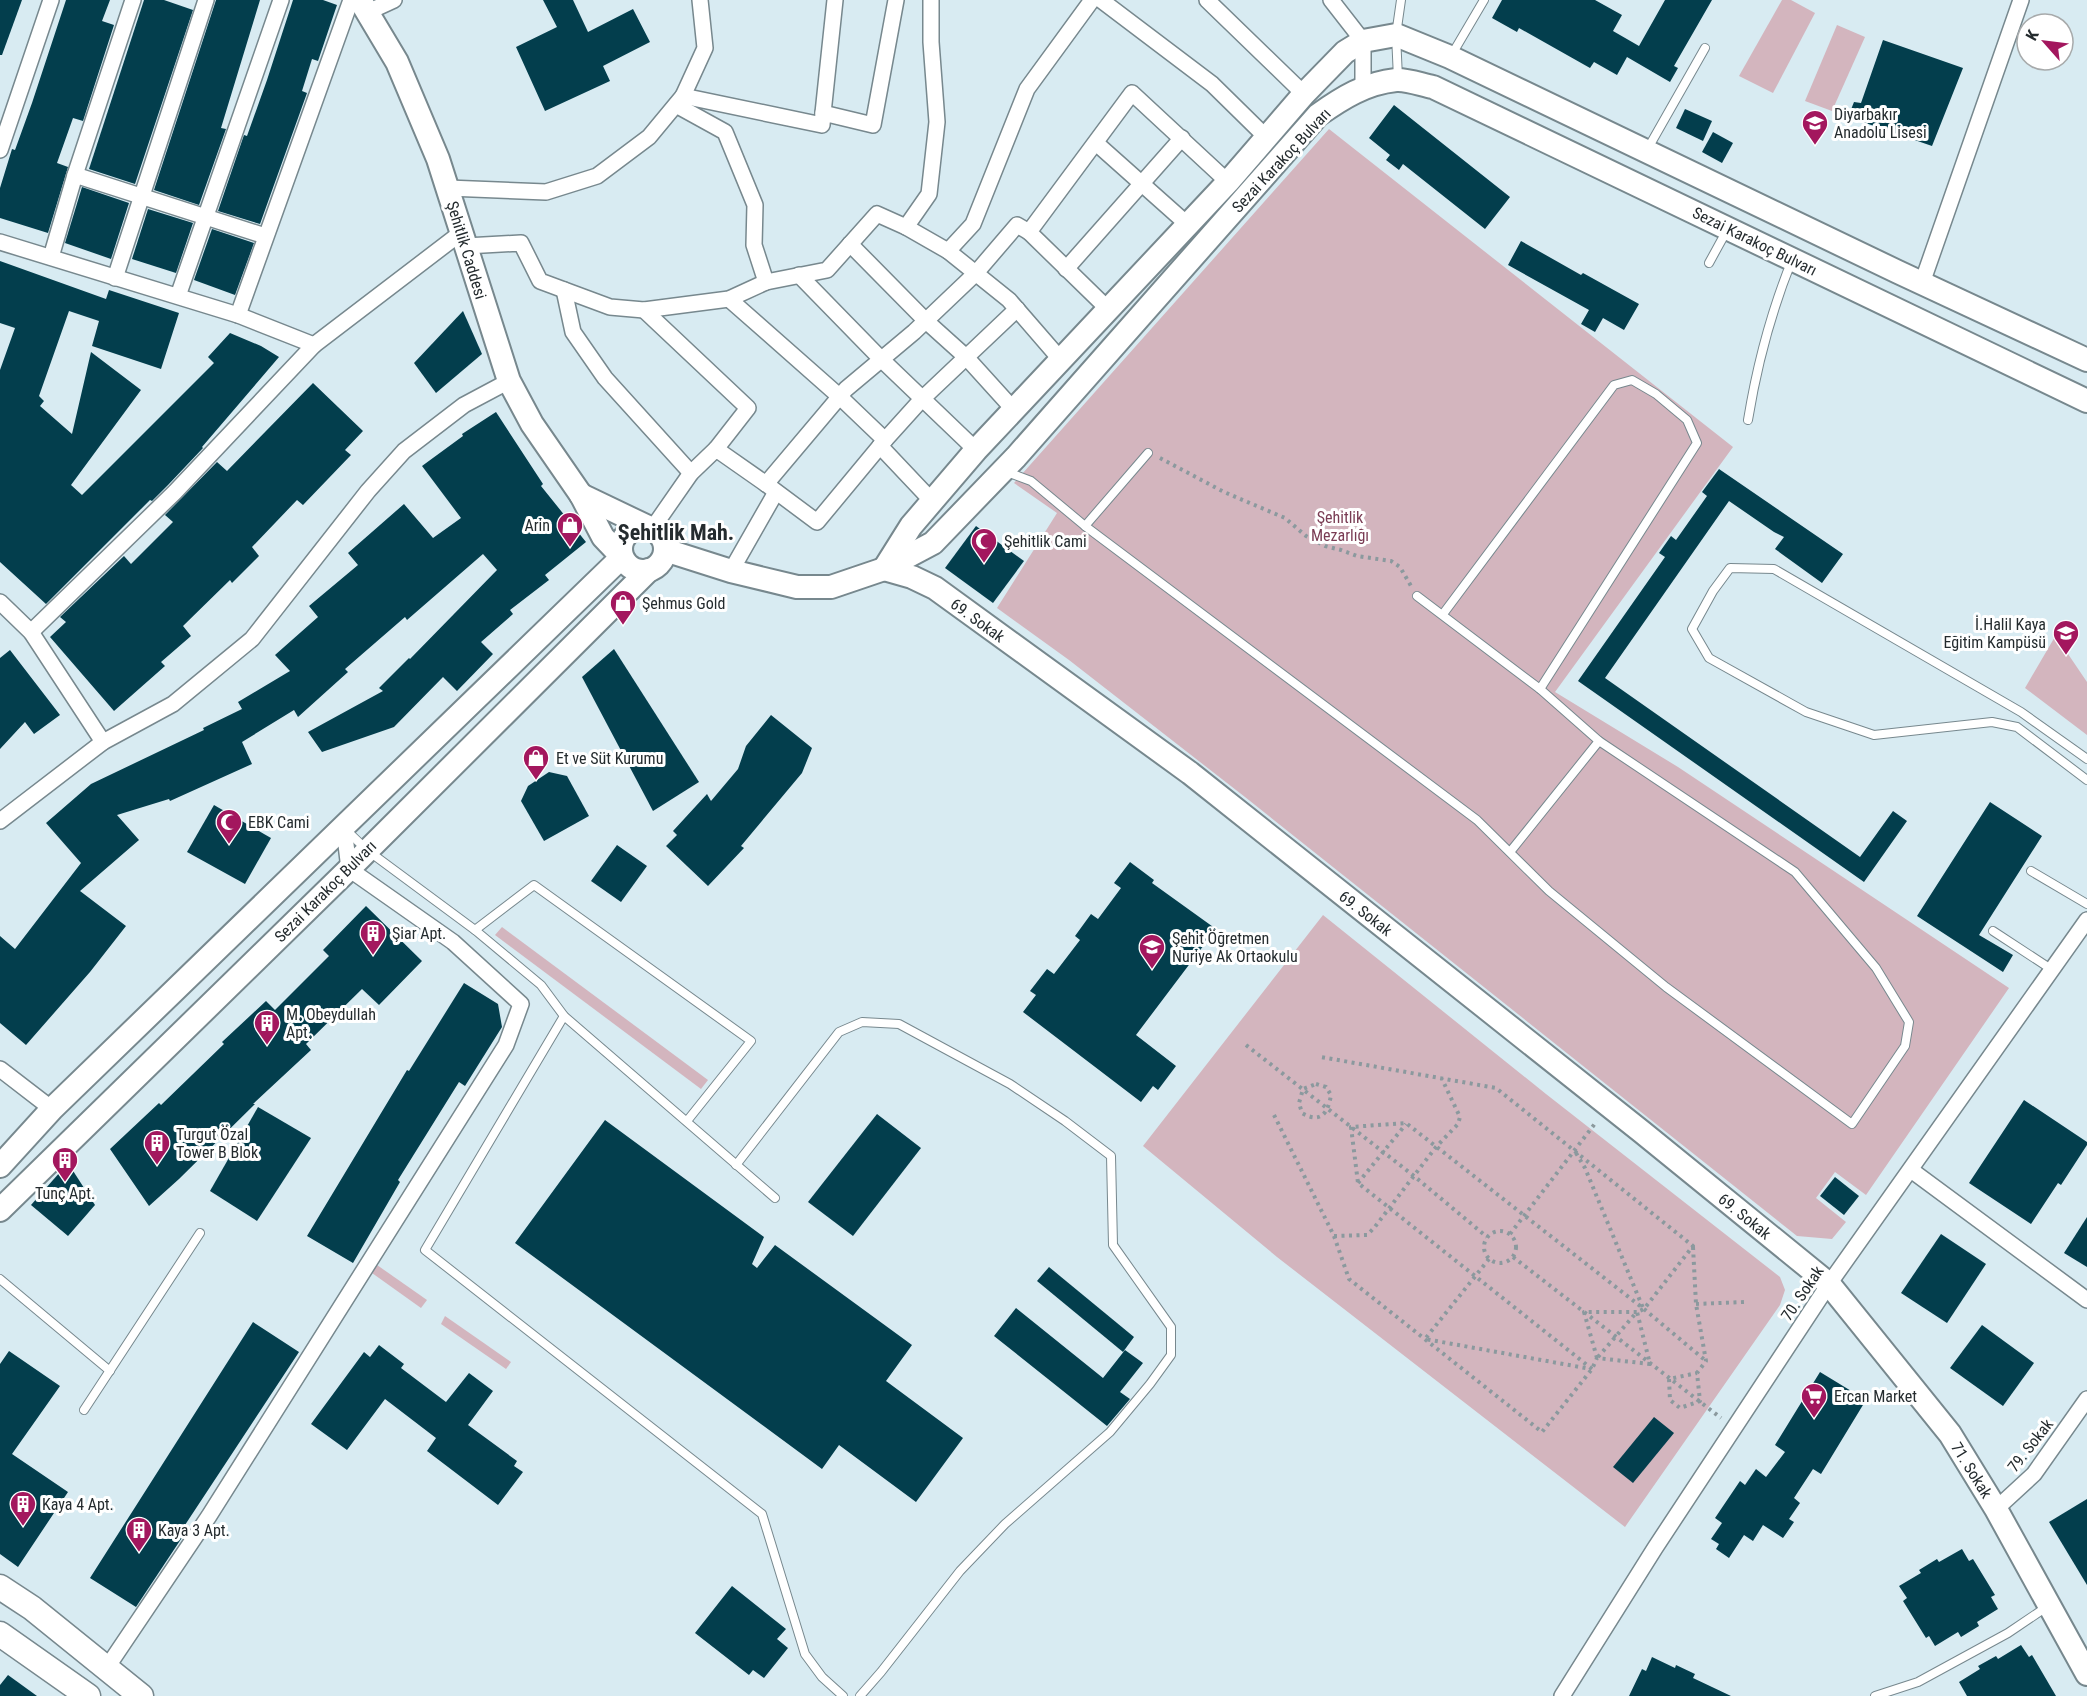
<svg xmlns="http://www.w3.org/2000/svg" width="2087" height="1696" viewBox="0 0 2087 1696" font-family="'Roboto Condensed',sans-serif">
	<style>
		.green { fill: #d3b5be }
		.building { fill: #033e4d }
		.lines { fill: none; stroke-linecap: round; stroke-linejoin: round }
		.lane-casing { stroke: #77888e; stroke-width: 10 }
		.street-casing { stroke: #77888e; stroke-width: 18 }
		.secondary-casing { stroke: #77888e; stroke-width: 26 }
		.primary-casing { stroke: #77888e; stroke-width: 27 }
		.path { stroke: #8b999e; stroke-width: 4; stroke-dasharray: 3 4.5; stroke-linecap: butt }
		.lane { stroke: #fff; stroke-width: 8 }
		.street { stroke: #fff; stroke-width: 15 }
		.secondary { stroke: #fff; stroke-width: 22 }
		.primary { stroke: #fff; stroke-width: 24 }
		.labels { text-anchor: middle; stroke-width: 6; stroke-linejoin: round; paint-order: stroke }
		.poi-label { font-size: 16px; fill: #242b2e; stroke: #fff; text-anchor: start }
		.street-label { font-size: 16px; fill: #242b2e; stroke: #fff }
		.park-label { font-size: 16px; fill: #793b53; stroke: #fff }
		.district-label { font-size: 22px; font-weight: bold; fill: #242b2e; stroke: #fff }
	</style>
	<rect width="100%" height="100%" fill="#d8ebf2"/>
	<g class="green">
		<polygon points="1782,0 1791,0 1815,13 1773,93 1739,76"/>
		<polygon points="1837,25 1865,37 1832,111 1805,101"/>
		<polygon points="1329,129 1733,447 1555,692 1678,767 2009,988 1866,1195 1835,1172 1816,1198 1846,1222 1832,1239 1797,1236 1245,797 1069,660 997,608 1057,513 1014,483"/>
		<polygon points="2063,623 2066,651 2087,682 2087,735 2025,688"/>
		<polygon points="1323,915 1546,1094 1780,1277 1785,1290 1780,1305 1625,1527 1277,1257 1143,1146"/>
		<polygon points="502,927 708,1080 701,1089 495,935"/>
		<polygon points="377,1265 427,1300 421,1308 372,1273"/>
		<polygon points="445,1316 511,1362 506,1369 441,1324"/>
	</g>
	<g class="building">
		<polygon points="0,0 22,0 2,55 0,55"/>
		<polygon points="66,0 110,0 102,21 114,25 83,121 73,118 57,163 68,167 48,233 0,218 0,188 12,149 15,150 32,103"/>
		<polygon points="144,0 164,0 193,10 135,184 89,169"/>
		<polygon points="216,0 260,0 221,128 226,129 199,205 154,190"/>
		<polygon points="293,0 323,0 337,5 318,61 312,59 302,91 307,93 260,224 218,211 244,135 247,136 267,80"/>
		<polygon points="543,0 573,0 588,32 633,9 650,42 603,66 610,81 545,111 516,47 557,27"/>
		<polygon points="1502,0 1595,0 1622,15 1613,31 1639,46 1665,0 1712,0 1674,66 1678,68 1670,82 1627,57 1617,75 1594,62 1590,68 1519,28 1517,32 1492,18"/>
		<polygon points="1883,40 1963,68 1932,146 1848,117 1854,102 1861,103"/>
		<polygon points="1394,105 1510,197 1485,229 1403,164 1399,170 1386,160 1390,155 1369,138"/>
		<polygon points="1685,109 1712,121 1703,141 1676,128"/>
		<polygon points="1713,132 1733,143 1722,163 1702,152"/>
		<polygon points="82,187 129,203 111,259 65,243"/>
		<polygon points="148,209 193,223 176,273 132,259"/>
		<polygon points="212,229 254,243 235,295 194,280"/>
		<polygon points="1521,241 1581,275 1583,273 1639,304 1624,330 1603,318 1595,332 1581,324 1589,310 1508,265"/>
		<polygon points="0,261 106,299 109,290 179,313 161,369 92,346 99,321 69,311 39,396 44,401 40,406 72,434 91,352 141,390 71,485 82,495 214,363 208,357 230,333 261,346 279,357 202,447 203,448 168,485 152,501 150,500 46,604 0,562 0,370 15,328 0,323"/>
		<polygon points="463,311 482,354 436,393 414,363"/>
		<polygon points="313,383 363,431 345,450 351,455 303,505 297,500 252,547 259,556 232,583 230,580 183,626 191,636 161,662 165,666 114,711 50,637 66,622 60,617 124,556 131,564 173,522 165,515 217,462 227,471"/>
		<polygon points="496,412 543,484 541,486 586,542 545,575 549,580 510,610 513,614 481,642 493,654 457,691 443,677 394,727 322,752 308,732 383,691 379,688 409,658 410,659 497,570 483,554 407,620 405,617 345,669 348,672 298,717 294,710 242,742 252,764 170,801 169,799 117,815 139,840 80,891 126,926 90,972 26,1045 0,1023 0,936 15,949 81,863 46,823 91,784 204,730 203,728 242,709 238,702 290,671 275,655 318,617 309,606 358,565 348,553 404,504 433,538 461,518 422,466 463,436 462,434"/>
		<polygon points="1719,469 1843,554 1822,583 1775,549 1784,537 1774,532 1729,501 1605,678 1860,857 1893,811 1907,821 1864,882 1578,681 1665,557 1659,553 1671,536 1676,540 1707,496 1702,492"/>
		<polygon points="976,526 1024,561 993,603 945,568"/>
		<polygon points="614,649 699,782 653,811 582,677"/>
		<polygon points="10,650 60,715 34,734 25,722 0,749 0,658"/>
		<polygon points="771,715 812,748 802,773 741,846 744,848 708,886 666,846 677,835 673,831 707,794 711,801 738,769 746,746"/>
		<polygon points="549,772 567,776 589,816 544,841 521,801 528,786"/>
		<polygon points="1990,802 2042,836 1979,935 2013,955 2003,972 1917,916"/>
		<polygon points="214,805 271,838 245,884 187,852"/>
		<polygon points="617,845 647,866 621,902 591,881"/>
		<polygon points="1130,862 1154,880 1152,883 1216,929 1136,1035 1176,1066 1158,1090 1153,1086 1141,1102 1023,1012 1036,995 1030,991 1047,969 1054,974 1080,940 1075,936 1091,914 1098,919 1121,888 1114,883"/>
		<polygon points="366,906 422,961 379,1005 362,989 306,1044 311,1050 253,1104 255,1104 179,1179 149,1206 110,1149 159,1103 161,1105 224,1044 222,1042 266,1001 275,1010 329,956 323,950"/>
		<polygon points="464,983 498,1004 502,1027 465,1086 459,1082 398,1180 400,1182 353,1263 307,1236 407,1070 409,1071"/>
		<polygon points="2024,1100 2087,1142 2087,1145 2061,1185 2058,1183 2031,1224 1969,1183"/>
		<polygon points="258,1107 311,1138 257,1221 210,1191"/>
		<polygon points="877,1114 921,1148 853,1236 808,1202"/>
		<polygon points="605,1120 764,1237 752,1264 757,1268 775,1245 912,1345 886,1381 963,1438 916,1502 839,1445 822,1469 515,1243"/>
		<polygon points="68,1163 95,1205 68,1236 31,1205"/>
		<polygon points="1835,1177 1859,1196 1844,1215 1820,1196"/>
		<polygon points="2087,1217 2087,1267 2064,1253"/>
		<polygon points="1941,1234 1986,1264 1947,1323 1901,1293"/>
		<polygon points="1049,1267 1134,1337 1123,1352 1037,1281"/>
		<polygon points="1016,1308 1103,1378 1125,1350 1143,1363 1120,1392 1130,1399 1107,1426 994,1336"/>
		<polygon points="253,1322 299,1352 185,1525 189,1527 136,1607 90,1578"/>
		<polygon points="1982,1325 2034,1363 2003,1406 1950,1368"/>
		<polygon points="379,1345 404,1364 401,1368 446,1402 469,1373 493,1391 468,1425 517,1461 514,1466 523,1472 498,1505 427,1451 436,1438 385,1399 347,1450 311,1424 364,1352 370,1357"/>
		<polygon points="9,1351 60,1386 12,1454 68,1492 18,1567 0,1554 0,1364"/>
		<polygon points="1820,1372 1866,1400 1821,1474 1813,1469 1794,1498 1800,1503 1789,1519 1794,1522 1783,1538 1763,1525 1753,1541 1744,1535 1729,1558 1716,1549 1719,1544 1711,1539 1722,1523 1715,1518 1740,1481 1745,1485 1756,1469 1766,1477 1785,1452 1775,1445"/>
		<polygon points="1654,1417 1674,1433 1633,1483 1613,1467"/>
		<polygon points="2087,1499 2087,1585 2049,1522"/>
		<polygon points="1962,1549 1969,1561 1973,1559 1995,1595 1991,1597 1998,1609 1977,1622 1979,1626 1961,1637 1958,1632 1935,1646 1929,1636 1926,1638 1903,1601 1907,1598 1899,1586 1921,1573 1919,1570 1937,1559 1939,1562"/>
		<polygon points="732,1586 786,1629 777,1639 788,1648 764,1678 753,1670 749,1675 695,1633"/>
		<polygon points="2021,1645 2029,1657 2032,1655 2056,1696 1967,1696 1959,1682 1980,1669 1978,1666 1996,1656 1998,1659"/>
		<polygon points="1652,1657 1675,1668 1676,1665 1695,1674 1693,1678 1731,1696 1629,1696 1642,1669 1646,1671"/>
		<polygon points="8,1675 37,1696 0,1696 0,1685"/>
	</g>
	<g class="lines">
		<g class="lane-casing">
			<g id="lane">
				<polyline points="1451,56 1484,0"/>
				<polyline points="1398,78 1396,35 1401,0"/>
				<polyline points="1647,150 1705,48"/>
				<polyline points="1709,263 1726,232"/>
				<path d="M1748 420C1757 365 1771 312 1792 260"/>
				<polyline points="1007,472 1031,481 1085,526 1477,820 1549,891 1666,987 1852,1124 1905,1046 1909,1022 1876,968 1795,872 1599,741 1510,852"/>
				<polyline points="1085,526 1148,453"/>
				<polyline points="1417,596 1540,689 1599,741"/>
				<polyline points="1443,614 1614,385 1632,380 1656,394 1687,420 1697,443 1540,689"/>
				<polyline points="2087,759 2021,712 1774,569 1730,568 1713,591 1692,629 1709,658 1806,712 1874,735 1992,722 2017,727 2087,780"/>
				<polyline points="345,829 367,850 475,930 541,985 564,1016 775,1198"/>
				<polyline points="2031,871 2087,904"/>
				<polyline points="475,930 534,885 751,1041 687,1121"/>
				<polyline points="1993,931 2051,969"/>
				<polyline points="564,1016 425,1250 762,1514 805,1654 822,1677 843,1696"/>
				<polyline points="736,1165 839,1032 862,1022 899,1024 1010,1084 1065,1121 1111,1156 1113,1245 1171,1327 1171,1355 1150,1384 1110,1432 1005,1524 960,1571 881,1672 860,1696"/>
				<polyline points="0,1279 110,1371"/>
				<polyline points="84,1410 200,1233"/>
				<polyline points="1875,1696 1918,1682 2008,1633 2048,1606"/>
			</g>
		</g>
		<g class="street-casing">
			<g id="street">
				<polyline points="1101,0 1212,84 1267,138"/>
				<polyline points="1207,0 1304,94"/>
				<polyline points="1331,0 1363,41 1363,88"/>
				<polyline points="368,12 394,0"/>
				<polyline points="683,96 822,125 823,113 873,125 896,0"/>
				<polyline points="676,105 725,132 755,205 754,245 766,282"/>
				<polyline points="823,113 835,0"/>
				<polyline points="1096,143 1187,224"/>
				<polyline points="0,150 51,0"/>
				<polyline points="75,175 265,236"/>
				<polyline points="448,188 546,192 597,176 649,137 683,96 705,48 700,0"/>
				<polyline points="906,227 948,251 973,224 1027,89 1092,0"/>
				<polyline points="0,242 238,315 314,345 175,492 31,632"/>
				<polyline points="850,244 926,321 966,357 1014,410"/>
				<polyline points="466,246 521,243 540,281 610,307 644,310 729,299 766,282 827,270 877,214 906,227 929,194 937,122 931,42 931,0"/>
				<polyline points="948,251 1009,300 1061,360"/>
				<polyline points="51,257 75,175 133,0"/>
				<polyline points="1066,269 1182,138"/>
				<polyline points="799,275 881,359 976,450"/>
				<polyline points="115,278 206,0"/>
				<polyline points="1922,283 2021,0"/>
				<polyline points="564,290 573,332 605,378 691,473"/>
				<polyline points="178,296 281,0"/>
				<polyline points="729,299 839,396 885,440"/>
				<polyline points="1017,309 922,399 885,440 817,522 766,484 846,389 914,332 976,273 1017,225 1029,232"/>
				<polyline points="644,310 748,408 716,449"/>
				<polyline points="1109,310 1029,232 1132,93 1228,182"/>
				<polyline points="238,315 351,0"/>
				<polyline points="314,345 462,232"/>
				<polyline points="880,446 932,501"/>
				<polyline points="652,529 691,473 716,449 766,484"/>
				<polyline points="731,571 776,492"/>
				<polyline points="0,602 31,632 103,742"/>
				<polyline points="0,821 103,742 173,704 252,639 368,491 404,451 464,405 509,381"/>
				<polyline points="0,1069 52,1109"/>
				<polyline points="1911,1170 2087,1300"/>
				<polyline points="1996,1509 2034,1474 2087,1399"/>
				<polyline points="106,1669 209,1516 506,1045 521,1004 453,942 349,869 344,828"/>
				<polyline points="1562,1696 1655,1548 1829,1284 2087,920"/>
			</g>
		</g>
		<g class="secondary-casing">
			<g id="secondary">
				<polyline points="2087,360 1898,272 1450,57 1396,35 1363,41 1345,52 1304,94 1228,182 976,450 911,526 884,569 912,577 935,588 1190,773 1642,1132 1829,1284 1950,1434 1996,1509 2087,1674"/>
				<polyline points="581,495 650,528"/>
				<circle cx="643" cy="549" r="22"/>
				<path d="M665 550 731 571 797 587H831L884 569 933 543 1016 457 1318 115C1342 98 1366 83 1396 80 1407 79 1422 85 1433 87L2087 401"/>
				<polyline points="0,1166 52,1109 622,557 603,537 581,495 532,424 509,381 438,159 397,62 360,0"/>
				<polyline points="0,1210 349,869 649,570"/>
			</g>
		</g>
		<g class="primary-casing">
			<g id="primary">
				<polyline points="0,1587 32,1608 141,1696"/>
				<polyline points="0,1634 88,1696"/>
			</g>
		</g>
		<g class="path">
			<polyline points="1160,458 1224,492 1285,518 1306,536 1325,546 1341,550 1357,556 1391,561 1400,567 1411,586"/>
			<polyline points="1246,1045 1414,1176 1487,1237"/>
			<path d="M1316 1084 1326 1087 1331 1095C1328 1113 1321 1124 1302 1113L1299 1103 1303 1089Z"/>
			<polyline points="1274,1115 1334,1236 1349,1279 1542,1432 1592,1369 1597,1358 1650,1364 1637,1312 1644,1309 1693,1246 1496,1088 1321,1057"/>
			<polyline points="1576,1153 1585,1168 1643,1308"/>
			<polyline points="1358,1183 1406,1124"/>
			<circle cx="1500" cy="1247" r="16"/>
			<polyline points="1510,1234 1597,1121"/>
			<polyline points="1334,1236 1367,1235 1374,1228 1436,1147 1458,1124 1460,1117 1442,1079"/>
			<polyline points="1693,1247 1696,1304 1706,1361 1697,1373 1700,1401 1680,1408 1670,1400 1669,1379 1697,1373"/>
			<polyline points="1513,1257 1721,1418"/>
			<polyline points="1489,1259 1425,1339 1591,1369"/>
			<polyline points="1696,1304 1744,1302"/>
			<polyline points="1598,1357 1636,1313"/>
			<polyline points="1597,1358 1584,1312 1637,1312"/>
			<polyline points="1592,1369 1358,1183 1351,1127 1406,1123 1644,1309 1706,1361"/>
		</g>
		<use href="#lane" class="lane"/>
		<use href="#street" class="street"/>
		<use href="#secondary" class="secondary"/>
		<use href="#primary" class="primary"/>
	</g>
	<defs>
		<g id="school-pin" transform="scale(1.35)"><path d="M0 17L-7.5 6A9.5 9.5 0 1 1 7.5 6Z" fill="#a3175e" stroke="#fff"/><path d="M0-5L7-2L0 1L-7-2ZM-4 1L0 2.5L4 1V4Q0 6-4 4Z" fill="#fff"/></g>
		<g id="shop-pin" transform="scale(1.35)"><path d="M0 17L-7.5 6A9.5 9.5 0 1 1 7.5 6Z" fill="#a3175e" stroke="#fff"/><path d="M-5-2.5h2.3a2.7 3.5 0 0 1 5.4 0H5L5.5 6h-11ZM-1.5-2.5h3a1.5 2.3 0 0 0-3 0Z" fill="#fff"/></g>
		<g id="mosque-pin" transform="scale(1.35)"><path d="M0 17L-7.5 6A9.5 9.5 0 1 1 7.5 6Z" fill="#a3175e" stroke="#fff"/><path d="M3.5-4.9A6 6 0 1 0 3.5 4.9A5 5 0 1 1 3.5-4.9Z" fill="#fff"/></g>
		<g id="building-pin" transform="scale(1.35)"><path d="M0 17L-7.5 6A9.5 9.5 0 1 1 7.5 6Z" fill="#a3175e" stroke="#fff"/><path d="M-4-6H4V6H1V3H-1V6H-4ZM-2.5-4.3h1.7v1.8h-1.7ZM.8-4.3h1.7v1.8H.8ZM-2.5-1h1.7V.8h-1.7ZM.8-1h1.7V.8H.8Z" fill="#fff"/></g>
		<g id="supermarket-pin" transform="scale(1.35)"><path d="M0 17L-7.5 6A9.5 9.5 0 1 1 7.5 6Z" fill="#a3175e" stroke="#fff"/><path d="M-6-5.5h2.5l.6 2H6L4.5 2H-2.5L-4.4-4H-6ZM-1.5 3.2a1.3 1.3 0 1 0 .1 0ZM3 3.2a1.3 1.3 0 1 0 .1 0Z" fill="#fff"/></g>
	</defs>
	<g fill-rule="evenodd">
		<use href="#school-pin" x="1815" y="123"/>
		<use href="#shop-pin" x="570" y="525"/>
		<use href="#mosque-pin" x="984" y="541"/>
		<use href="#shop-pin" x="623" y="603"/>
		<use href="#school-pin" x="2066" y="633"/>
		<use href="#shop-pin" x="536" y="758"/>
		<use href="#mosque-pin" x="229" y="822"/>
		<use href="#building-pin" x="373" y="933"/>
		<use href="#school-pin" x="1152" y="947"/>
		<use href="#building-pin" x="267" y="1023"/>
		<use href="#building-pin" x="157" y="1143"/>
		<use href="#building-pin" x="65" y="1160"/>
		<use href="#supermarket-pin" x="1814" y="1396"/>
		<use href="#building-pin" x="23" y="1504"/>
		<use href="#building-pin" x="139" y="1530"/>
	</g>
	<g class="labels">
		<g class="poi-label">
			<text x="1834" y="120">Diyarbakır<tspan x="1834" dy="18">Anadolu Lisesi</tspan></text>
			<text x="550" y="531" text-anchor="end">Arin</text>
			<text x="1004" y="547">Şehitlik Cami</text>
			<text x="642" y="609">Şehmus Gold</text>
			<text x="2046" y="630" text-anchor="end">İ.Halil Kaya<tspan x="2046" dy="18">Eğitim Kampüsü</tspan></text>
			<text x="556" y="764">Et ve Süt Kurumu</text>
			<text x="248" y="828">EBK Cami</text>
			<text x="392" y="939">Şiar Apt.</text>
			<text x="1172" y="944">Şehit Öğretmen<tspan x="1172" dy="18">Nuriye Ak Ortaokulu</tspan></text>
			<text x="286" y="1020">M. Obeydullah<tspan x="286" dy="18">Apt.</tspan></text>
			<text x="176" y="1140">Turgut Özal<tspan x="176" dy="18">Tower B Blok</tspan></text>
			<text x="65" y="1199" text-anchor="middle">Tunç Apt.</text>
			<text x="1834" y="1402">Ercan Market</text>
			<text x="42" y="1510">Kaya 4 Apt.</text>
			<text x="158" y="1536">Kaya 3 Apt.</text>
		</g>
		<g class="street-label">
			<text transform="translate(1281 160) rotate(-47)" y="6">Sezai Karakoç Bulvarı</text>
			<text transform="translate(1755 241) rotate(26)" y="6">Sezai Karakoç Bulvarı</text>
			<text transform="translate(467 250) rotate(73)" y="6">Şehitlik Caddesi</text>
			<text transform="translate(978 620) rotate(36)" y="6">69. Sokak</text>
			<text transform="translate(325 891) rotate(-45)" y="6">Sezai Karakoç Bulvarı</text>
			<text transform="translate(1366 913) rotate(38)" y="6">69. Sokak</text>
			<text transform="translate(1745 1216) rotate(39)" y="6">69. Sokak</text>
			<text transform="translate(1802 1293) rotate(-56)" y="6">70. Sokak</text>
			<text transform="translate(2030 1445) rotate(-52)" y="6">79. Sokak</text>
			<text transform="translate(1972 1470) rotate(58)" y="6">71. Sokak</text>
		</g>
		<g class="park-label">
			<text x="1340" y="523">Şehitlik<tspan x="1340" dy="18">Mezarlığı</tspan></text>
		</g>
		<g class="district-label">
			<text x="676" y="540">Şehitlik Mah.</text>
		</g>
	</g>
	<g transform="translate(2045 42) rotate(298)"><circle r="28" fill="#ffffff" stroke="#a7aaab" stroke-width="1.5"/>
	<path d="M0-4.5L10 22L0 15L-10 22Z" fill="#a3175e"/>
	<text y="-9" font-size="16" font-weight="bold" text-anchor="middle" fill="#242b2e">K</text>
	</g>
</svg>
